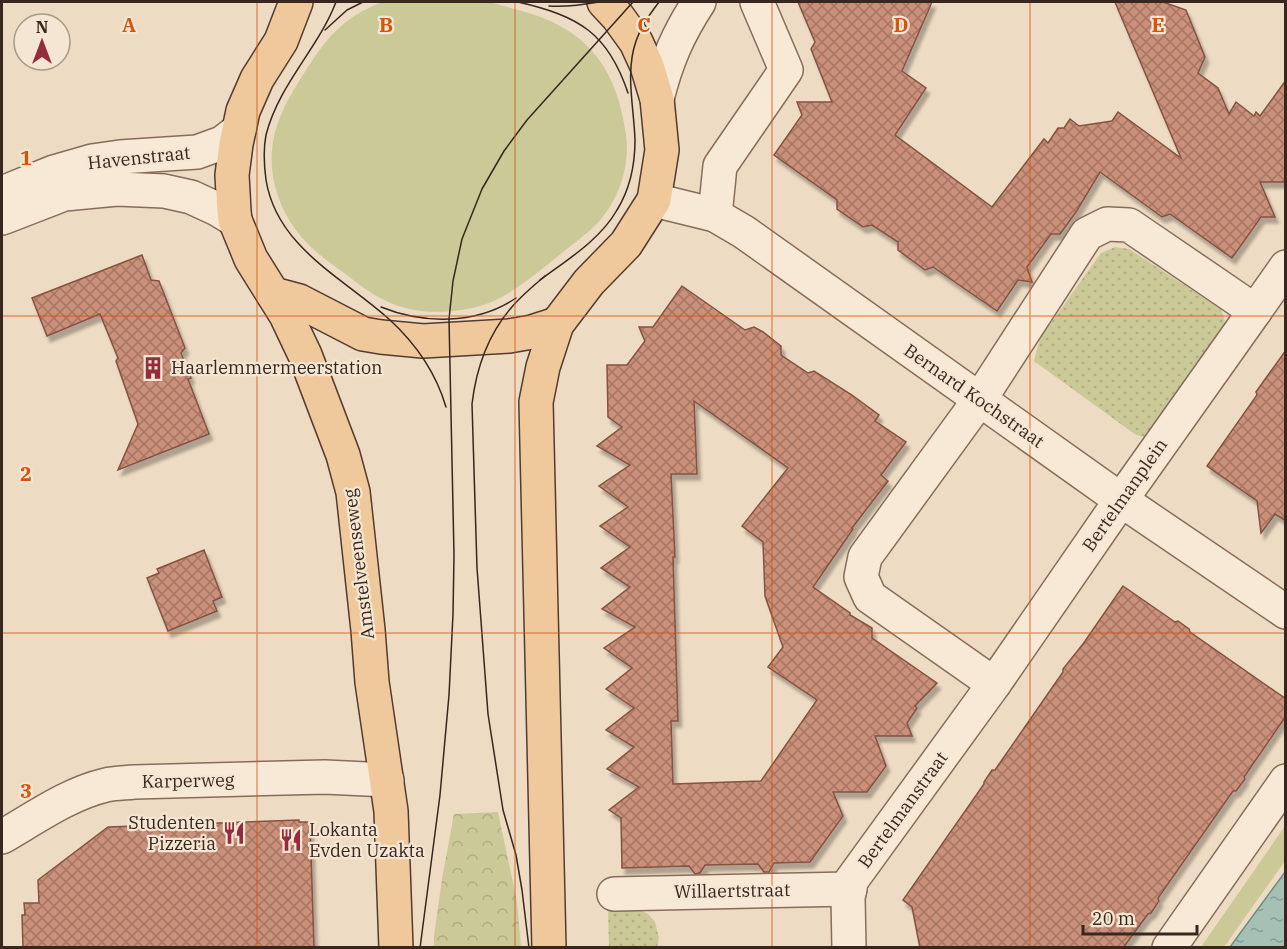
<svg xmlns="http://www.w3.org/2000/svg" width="1287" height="949" viewBox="0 0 1287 949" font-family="'IBM Plex Serif',serif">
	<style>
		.grass { fill: #cbc998 }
		.forest { fill: url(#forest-crowns) }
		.park { fill: url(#park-dots) }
		.water { fill: url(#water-ripples); stroke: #6c8e81; stroke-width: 1.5 }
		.building { fill: url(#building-cross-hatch); stroke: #855241; stroke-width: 1.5; fill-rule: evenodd; filter: url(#shadow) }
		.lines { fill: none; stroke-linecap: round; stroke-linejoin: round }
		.minor-casing { stroke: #876c5b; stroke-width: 36 }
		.major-casing { stroke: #543b2f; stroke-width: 36 }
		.minor { stroke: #f8e9d6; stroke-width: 33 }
		.major { stroke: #efc99c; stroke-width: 33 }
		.tram { stroke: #37271e; stroke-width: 1.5 }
		.grid { fill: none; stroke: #d6540e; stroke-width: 1.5; stroke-opacity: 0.55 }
		.labels { text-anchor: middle; stroke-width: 4.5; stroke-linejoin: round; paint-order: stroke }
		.street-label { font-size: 18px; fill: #37271e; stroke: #f4e6d3 }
		.poi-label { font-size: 18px; fill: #37271e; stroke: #f4e6d3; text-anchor: start }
		.grid-label { font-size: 20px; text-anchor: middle; font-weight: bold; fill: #d6540e; stroke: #f4e6d3; stroke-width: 4.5; stroke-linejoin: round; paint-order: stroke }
	</style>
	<defs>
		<pattern id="forest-crowns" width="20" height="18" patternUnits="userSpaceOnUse" patternTransform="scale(1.5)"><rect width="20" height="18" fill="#cbc998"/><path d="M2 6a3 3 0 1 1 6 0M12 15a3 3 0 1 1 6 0" fill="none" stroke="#afad83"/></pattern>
		<pattern id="park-dots" width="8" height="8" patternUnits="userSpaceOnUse" patternTransform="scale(1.5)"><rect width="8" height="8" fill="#cbc998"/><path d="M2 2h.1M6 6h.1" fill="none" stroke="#afad83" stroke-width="1.8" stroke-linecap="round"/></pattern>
		<pattern id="water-ripples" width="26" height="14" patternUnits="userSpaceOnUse" patternTransform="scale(1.5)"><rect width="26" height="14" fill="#a5c0b4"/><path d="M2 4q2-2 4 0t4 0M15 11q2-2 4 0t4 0" fill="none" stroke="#879c92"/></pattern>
		<pattern id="building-cross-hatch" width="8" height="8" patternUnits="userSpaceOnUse" patternTransform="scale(1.5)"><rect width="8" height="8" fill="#ca907a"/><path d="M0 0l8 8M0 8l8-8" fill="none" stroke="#a57663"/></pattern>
		<filter id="shadow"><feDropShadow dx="3.5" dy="6" stdDeviation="1.5" flood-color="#0004"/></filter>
	</defs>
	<rect width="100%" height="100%" fill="#eddbc3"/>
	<g class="grass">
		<path d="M382 2C415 1 449 0 482 2 494 2 506 7 518 10 586 27 617 67 626 135 631 171 615 210 587 233 572 245 557 257 542 269 525 282 509 295 489 303 465 312 431 315 406 308 384 303 364 289 347 275 333 265 318 255 306 242 287 222 274 195 272 167 269 132 285 103 303 75 326 38 342 18 382 2Z"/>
		<polygon points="1285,826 1285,861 1224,947 1201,947"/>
	</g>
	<polygon class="forest" points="498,812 517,902 521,947 434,947 434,936 442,879 454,814"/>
	<g class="park">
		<polygon points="1115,247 1129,249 1221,309 1225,321 1219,337 1154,434 1144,437 1136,435 1034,361 1037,349 1041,337 1101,253"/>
		<polygon points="608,909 638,909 648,914 655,922 659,938 657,947 609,947"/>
	</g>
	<polygon class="water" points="1285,872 1285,947 1230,947"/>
	<g class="building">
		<polygon points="798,2 932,2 902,71 926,88 895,135 992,207 1044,139 1048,143 1058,128 1064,128 1070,119 1079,126 1112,121 1118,112 1181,158 1115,2 1163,2 1186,10 1205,57 1198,73 1218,88 1229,114 1236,102 1254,116 1256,112 1260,116 1286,80 1286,182 1260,182 1275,217 1261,217 1232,258 1170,214 1162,217 1100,172 1076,212 1060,234 1051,234 1027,267 1032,282 1018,280 997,311 933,267 925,270 898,250 898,242 872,225 863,227 837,209 837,200 774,155 802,115 797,102 832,102 811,49 815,42"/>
		<polygon points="142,255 151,280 159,281 185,348 181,353 191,378 188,379 209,434 118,470 138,424 116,361 118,358 100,314 47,336 32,298"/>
		<path d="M682 286 745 330 754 327 763 332 781 346V355L808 373 814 371 852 395 879 415 875 421 906 442 881 475 888 481 852 528 853 529 813 587 850 613V615L872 628V638L937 683 915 706 917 708 907 723 912 736H875L886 766 867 792H833L843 816 810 862 774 863 769 872H764L758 864 705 865 700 873 695 874 689 866 622 868 621 818 609 810 639 787 607 769 634 747 606 730 634 708 606 689 632 668 604 648 635 627 602 609 630 587 601 568 630 547 600 526 628 507 599 486 630 465 597 446 622 427 608 417 607 365H627L645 341 639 327H653ZM694 401 788 468 742 526 763 542 765 596 783 647 768 667 817 700 761 781 673 784 671 721H678L673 557H675L671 474H697Z"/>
		<polygon points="1286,350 1286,521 1275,514 1261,533 1257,501 1207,466 1257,395 1256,392"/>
		<polygon points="204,550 222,597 213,601 217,611 168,631 147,578 159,573 157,569"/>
		<polygon points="1123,586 1175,622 1178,621 1189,629 1190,632 1286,699 1286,716 1244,777 1245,779 1236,791 1233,791 1158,898 1159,901 1151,913 1148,914 1123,948 920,948 912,907 903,900 984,784 984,782 992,770 995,770 1004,757 1063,672 1063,669 1083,644"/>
		<polygon points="299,820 299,822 310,822 314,948 23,948 22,915 25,915 24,903 39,903 38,880 108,827"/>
	</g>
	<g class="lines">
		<g class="minor-casing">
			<g id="minor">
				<path d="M657 99C666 62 678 34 699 2"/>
				<polyline points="2,193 54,172 92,161 120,157 197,152 222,143 239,130"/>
				<polyline points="654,200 715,215 744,232 1121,500 1286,612"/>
				<polyline points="715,215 720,166 786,70 757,2"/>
				<polyline points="2,218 64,194 117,189 164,191 191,197 217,209 235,220"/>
				<polygon points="1107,224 1129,225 1255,311 1121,500 994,684 870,597 861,577 865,557 980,399 1087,234"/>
				<polyline points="1255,311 1286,267"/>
				<path d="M2 837C35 818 68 794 106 785 115 783 125 783 134 782L325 777 387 780"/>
				<polyline points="614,894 850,889"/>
				<polyline points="849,948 848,898 851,881 994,684"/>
				<polyline points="1169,948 1286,781"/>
			</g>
		</g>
		<g class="major-casing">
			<g id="major">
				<polyline points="296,2 281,41 257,79 243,111 236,144 232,175 234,211 235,220 251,259 286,315 305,355 343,455 353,492 368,630 372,682 391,811 396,948"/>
				<polyline points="273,294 299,301 363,334 381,337 423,341 509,336 532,332 557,324"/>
				<polyline points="549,948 536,402 543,367 557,324 589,282 626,244 654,200 662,150 657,99 647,66 636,42 618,17 604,2"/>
			</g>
		</g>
		<use href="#minor" class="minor"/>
		<use href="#major" class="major"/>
		<g class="tram">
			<path d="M336 2C318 49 279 84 266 135 263 150 264 165 266 180 277 248 344 278 390 320 416 344 436 373 446 407"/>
			<path d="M518 2C579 16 608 33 628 93"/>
			<path d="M549 6C566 7 582 5 599 2"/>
			<polyline points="325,30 347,10 363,2"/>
			<path d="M540 280C567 260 600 240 617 210 630 189 635 165 635 140 634 107 625 73 636 41 641 26 650 14 659 2"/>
			<path d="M381 307C423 324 476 325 516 298"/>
			<polyline points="420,948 440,795 449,695 453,614 454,555 449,319 453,281 462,239 482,189 504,151 527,120 633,2"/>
			<path d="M529 948 522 890 516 855 503 810 488 714 477 568 472 404C476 370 488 335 511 308 521 296 533 286 545 276"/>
		</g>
	</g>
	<path class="grid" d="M257 2V948M515 2V948M772 2V948M1030 2V948M2 316H1286M2 633H1286"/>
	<defs>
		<g id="building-bare" transform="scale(1.8)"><path d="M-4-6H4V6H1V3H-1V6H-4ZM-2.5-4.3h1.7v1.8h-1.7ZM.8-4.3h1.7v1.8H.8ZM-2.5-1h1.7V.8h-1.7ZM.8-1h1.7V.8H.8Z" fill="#942c3c" stroke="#f4e6d3" stroke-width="2.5" paint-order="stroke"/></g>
		<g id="restaurant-bare" transform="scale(1.8)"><path d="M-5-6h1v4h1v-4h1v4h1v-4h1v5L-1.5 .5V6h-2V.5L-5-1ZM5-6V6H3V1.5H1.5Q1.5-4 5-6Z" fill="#942c3c" stroke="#f4e6d3" stroke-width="2.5" paint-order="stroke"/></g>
	</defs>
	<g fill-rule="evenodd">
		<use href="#building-bare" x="153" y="368"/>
		<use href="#restaurant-bare" x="234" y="833"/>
		<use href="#restaurant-bare" x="291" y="840"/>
	</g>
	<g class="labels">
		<g class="street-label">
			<text transform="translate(139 158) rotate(-6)" y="6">Havenstraat</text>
			<text transform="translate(974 396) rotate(35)" y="6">Bernard Kochstraat</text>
			<text transform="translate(1125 495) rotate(-55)" y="6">Bertelmanplein</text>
			<text transform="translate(359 564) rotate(-97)" y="6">Amstelveenseweg</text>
			<text transform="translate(188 781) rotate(-1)" y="6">Karperweg</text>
			<text transform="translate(903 810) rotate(-54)" y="6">Bertelmanstraat</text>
			<text transform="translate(732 891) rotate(-1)" y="6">Willaertstraat</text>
		</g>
		<g class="poi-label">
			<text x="171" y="374">Haarlemmermeerstation</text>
			<text x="216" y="829" text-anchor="end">Studenten<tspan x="216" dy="21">Pizzeria</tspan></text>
			<text x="309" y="836">Lokanta<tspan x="309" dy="21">Evden Uzakta</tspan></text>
		</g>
	</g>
	<g class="grid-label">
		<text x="129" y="32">A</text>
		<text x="386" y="32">B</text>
		<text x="644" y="32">C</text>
		<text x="901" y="32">D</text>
		<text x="1158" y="32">E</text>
		<text x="26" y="165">1</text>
		<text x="26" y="481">2</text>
		<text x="26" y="798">3</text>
	</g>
	<rect width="1287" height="949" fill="none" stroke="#37271e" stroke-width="6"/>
	<g transform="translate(42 42)"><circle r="28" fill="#f4e6d3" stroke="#a89a8b" stroke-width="1.5"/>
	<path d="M0-4.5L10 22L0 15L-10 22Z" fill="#942c3c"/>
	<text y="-9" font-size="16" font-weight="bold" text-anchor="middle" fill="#37271e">N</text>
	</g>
	<path d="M1083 925v9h114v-9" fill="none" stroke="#37271e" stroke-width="3"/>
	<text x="1092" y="925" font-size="18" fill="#37271e" stroke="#f4e6d3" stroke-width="4.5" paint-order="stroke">20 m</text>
</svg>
